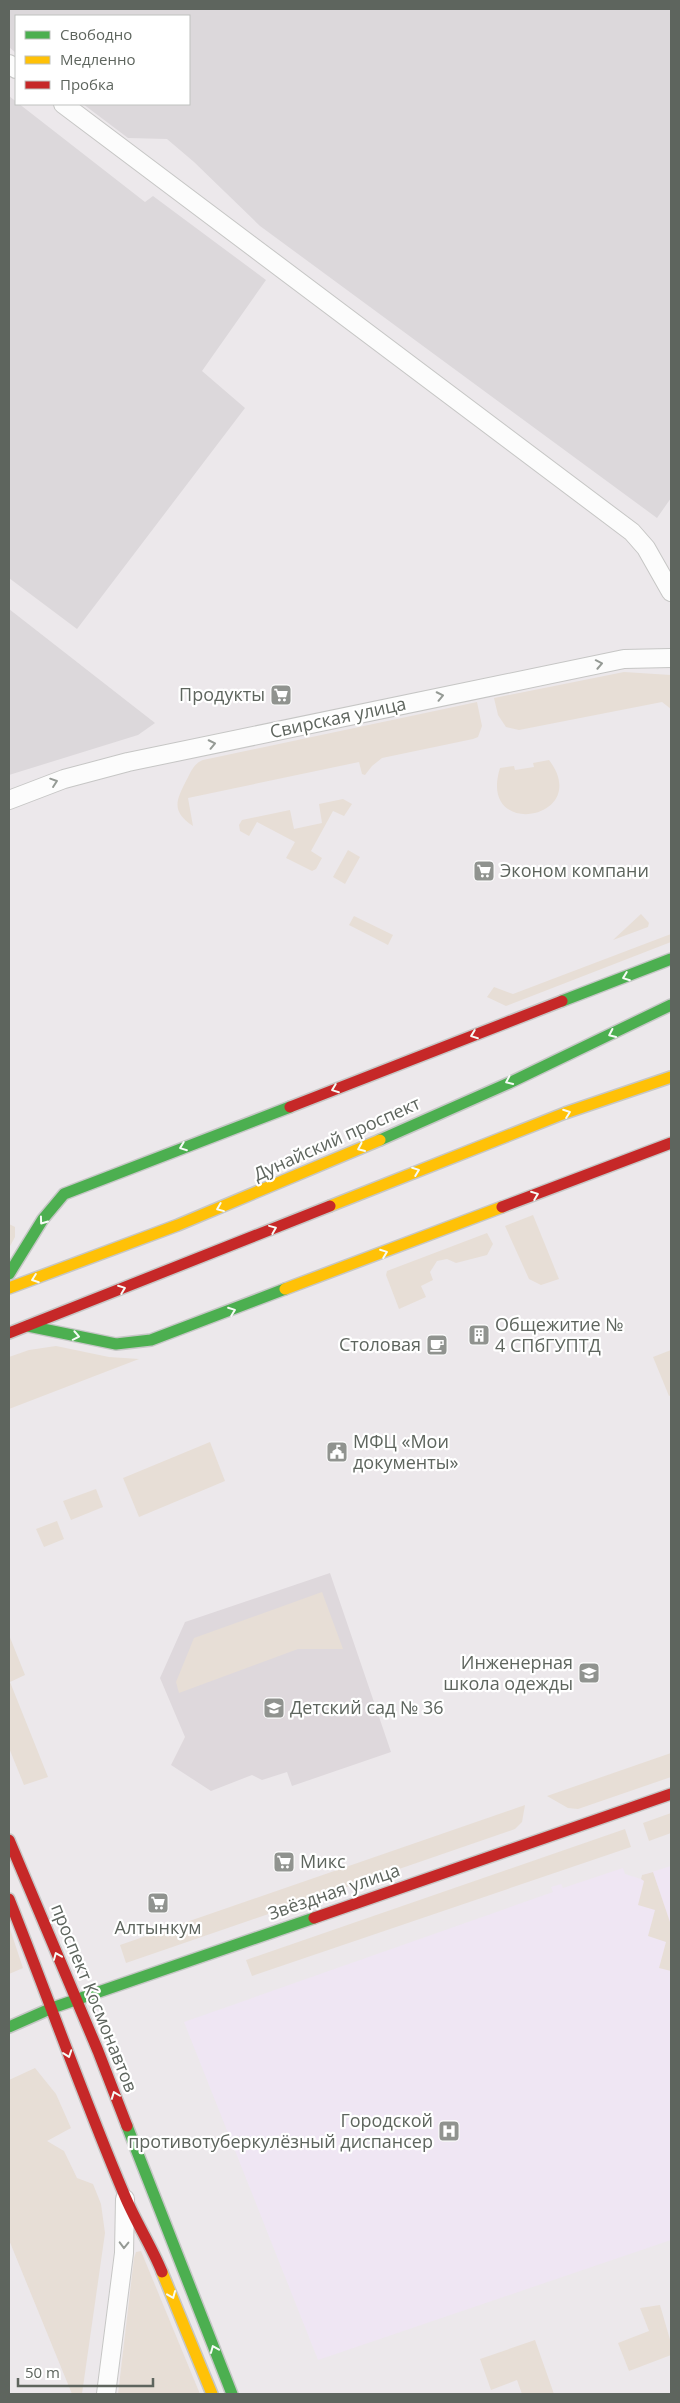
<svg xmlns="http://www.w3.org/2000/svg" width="680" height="2403" viewBox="0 0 680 2403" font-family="'Open Sans',sans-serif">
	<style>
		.industrial { fill: #dcd8db }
		.education { fill: #ded8dc }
		.medical { fill: #efe6f3 }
		.green { fill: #e7ded6 }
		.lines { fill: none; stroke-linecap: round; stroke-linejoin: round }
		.street-casing { stroke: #c6c6c5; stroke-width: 20 }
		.fast-casing { stroke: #c6c7c6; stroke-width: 14 }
		.slow-casing { stroke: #c6c7c6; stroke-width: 14 }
		.jam-casing { stroke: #c6c7c6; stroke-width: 14 }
		.street { stroke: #fcfcfc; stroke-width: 18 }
		.fast { stroke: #4caf50; stroke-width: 11 }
		.slow { stroke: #ffc107; stroke-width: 11 }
		.jam { stroke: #c62828; stroke-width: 11 }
		.oneway { stroke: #959a95 }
		.oneway2 { stroke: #f6fbf6 }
		.labels { text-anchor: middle; stroke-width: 4.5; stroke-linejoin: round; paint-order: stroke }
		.poi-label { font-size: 18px; fill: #5e655e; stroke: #fff; text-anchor: start }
		.street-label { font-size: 18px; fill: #5e655e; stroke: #fff }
	</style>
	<rect width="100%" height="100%" fill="#ece8eb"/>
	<g class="industrial">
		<polygon points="9,9 671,9 671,498 657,518 260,226 194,162 167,139 128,138 83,104 189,104 189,16 16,16 16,53 9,47"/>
		<polygon points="9,96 145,202 153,196 266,280 202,371 245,408 77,629 9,578"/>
		<polygon points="9,609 155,723 138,735 9,775"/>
	</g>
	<polygon class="education" points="330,1573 391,1752 292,1786 287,1772 262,1780 252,1775 211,1791 171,1765 185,1737 160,1678 185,1622"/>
	<polygon class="medical" points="671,1866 671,2240 318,2360 184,2022 553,1892 551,1887 561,1884 563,1888 623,1868 625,1874 641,1879 642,1875"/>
	<g class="green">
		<polygon points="624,672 671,675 671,709 662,702 519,730 506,727 498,715 494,698"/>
		<path d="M477 702 482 726 478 737 473 739 382 758 372 766 365 775 362 774 359 762 188 798 193 826C171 811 176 801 186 781 191 772 193 764 203 760Z"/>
		<path d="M549 760C594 819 477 841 500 768L514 766 515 770 534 767 533 763Z"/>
		<polygon points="343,799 352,804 344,816 333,811 311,851 322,858 316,869 312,871 286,858 295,842 257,822 249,836 240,831 239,825 242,820 290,810 294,829 322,823 319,804"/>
		<polygon points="348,850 360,857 345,884 333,877"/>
		<polygon points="641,914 649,923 648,927 613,940"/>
		<polygon points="354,916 393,935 388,945 349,925"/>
		<polygon points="671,934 671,942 506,1006 487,997 494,987 513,994"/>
		<polygon points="533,1215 559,1279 541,1285 529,1279 505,1226"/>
		<polygon points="9,1224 15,1227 15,1237 9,1248"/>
		<polygon points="487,1233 493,1244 487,1255 456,1263 447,1259 437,1261 430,1272 433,1280 421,1286 426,1297 399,1309 386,1275 387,1271"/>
		<polygon points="56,1346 109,1357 139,1359 9,1409 9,1357 29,1350"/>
		<polygon points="671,1350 671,1395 669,1396 653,1357"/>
		<polygon points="210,1442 225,1481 139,1517 123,1478"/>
		<polygon points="96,1489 103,1507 71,1520 63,1501"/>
		<polygon points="57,1521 64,1539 44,1547 36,1529"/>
		<polygon points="322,1592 343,1649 298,1649 179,1693 176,1682 194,1638"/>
		<polygon points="9,1635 25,1675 10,1682 48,1777 24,1785 9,1748"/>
		<polygon points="671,1753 671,1777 578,1809 568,1808 547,1796"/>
		<polygon points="525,1805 522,1822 515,1829 126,1963 120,1945"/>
		<polygon points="671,1813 671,1833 649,1841 643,1823"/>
		<polygon points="625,1829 631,1847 252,1976 246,1960"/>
		<polygon points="653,1872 671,1925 671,1971 659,1968 666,1942 648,1936 655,1910 638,1905 644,1881 641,1879 642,1875"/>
		<polygon points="9,1926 23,1968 9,1974"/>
		<polygon points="35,2068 56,2094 71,2128 47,2141 64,2151 77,2178 93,2184 101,2204 105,2233 82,2394 72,2394 9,2240 9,2080"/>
		<polygon points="141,2251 200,2394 118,2394 134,2258 136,2252"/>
		<polygon points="660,2305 671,2343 671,2355 629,2371 618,2343 649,2331 640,2308"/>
		<polygon points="535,2340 554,2394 522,2394 517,2380 491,2390 480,2359"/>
	</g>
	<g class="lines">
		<g class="street-casing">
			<g id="street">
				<polyline points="9,64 16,69"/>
				<polyline points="63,104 632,532 646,548 671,592"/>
				<polyline points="9,800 64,779 128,762 624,659 671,658"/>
				<polyline points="106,2394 124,2253 125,2199"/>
			</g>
		</g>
		<g class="fast-casing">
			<g id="fast">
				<polyline points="562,1001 671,959"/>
				<polyline points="380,1140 509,1083 671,1005"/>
				<polyline points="9,1274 43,1219 64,1194 290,1107"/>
				<polyline points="28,1326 116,1344 151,1340 285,1289"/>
				<polyline points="9,2027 52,2008 314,1918"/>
				<polyline points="127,2126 232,2394"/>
			</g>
		</g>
		<g class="slow-casing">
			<g id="slow">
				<polyline points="330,1206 565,1113 671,1077"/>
				<polyline points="9,1288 178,1225 380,1140"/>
				<polyline points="285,1289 502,1207"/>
				<polyline points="162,2272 212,2394"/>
			</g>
		</g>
		<g class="jam-casing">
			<g id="jam">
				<polyline points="290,1107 562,1001"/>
				<polyline points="502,1207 671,1143"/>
				<polyline points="9,1333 330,1206"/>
				<polyline points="9,1840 98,2051 127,2126"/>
				<path d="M9 1899C48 1997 83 2097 124 2194 135 2221 151 2245 162 2272"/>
				<polyline points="314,1918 671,1794"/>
			</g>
		</g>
		<use href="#street" class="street"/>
		<use href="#fast" class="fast"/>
		<use href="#slow" class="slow"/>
		<use href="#jam" class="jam"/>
	</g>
	<defs><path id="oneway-chevron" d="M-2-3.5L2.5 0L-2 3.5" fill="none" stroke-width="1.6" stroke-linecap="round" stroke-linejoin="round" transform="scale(1.25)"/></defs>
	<g class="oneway">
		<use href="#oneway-chevron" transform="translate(599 664) rotate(-11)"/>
		<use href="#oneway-chevron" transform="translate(440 696) rotate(-12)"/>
		<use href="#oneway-chevron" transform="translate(212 744) rotate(-12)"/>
		<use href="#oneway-chevron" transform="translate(54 782) rotate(-19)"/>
		<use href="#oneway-chevron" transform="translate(124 2245) rotate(91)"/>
	</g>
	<g class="oneway2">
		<use href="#oneway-chevron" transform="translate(626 977) rotate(159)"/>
		<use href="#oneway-chevron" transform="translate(612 1034) rotate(155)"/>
		<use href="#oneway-chevron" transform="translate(474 1035) rotate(159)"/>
		<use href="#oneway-chevron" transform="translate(509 1081) rotate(155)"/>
		<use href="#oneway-chevron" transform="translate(335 1089) rotate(159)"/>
		<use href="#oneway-chevron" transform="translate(567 1113) rotate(-20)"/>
		<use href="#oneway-chevron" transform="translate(183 1147) rotate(159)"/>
		<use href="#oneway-chevron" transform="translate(361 1148) rotate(156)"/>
		<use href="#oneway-chevron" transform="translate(416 1171) rotate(-21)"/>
		<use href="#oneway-chevron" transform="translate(535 1195) rotate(-21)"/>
		<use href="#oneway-chevron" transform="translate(220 1208) rotate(158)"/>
		<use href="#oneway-chevron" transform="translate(43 1221) rotate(126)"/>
		<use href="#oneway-chevron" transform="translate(273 1229) rotate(-22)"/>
		<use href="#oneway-chevron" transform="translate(384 1253) rotate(-21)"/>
		<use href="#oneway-chevron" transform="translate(35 1279) rotate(160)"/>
		<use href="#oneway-chevron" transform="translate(122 1289) rotate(-21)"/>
		<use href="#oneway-chevron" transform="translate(232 1311) rotate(-21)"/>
		<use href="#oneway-chevron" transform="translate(76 1336) rotate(11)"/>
		<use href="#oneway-chevron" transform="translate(57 1956) rotate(-112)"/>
		<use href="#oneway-chevron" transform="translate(68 2054) rotate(71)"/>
		<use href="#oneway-chevron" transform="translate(115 2095) rotate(-111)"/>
		<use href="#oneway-chevron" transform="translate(172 2295) rotate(68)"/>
		<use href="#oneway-chevron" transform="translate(214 2349) rotate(-112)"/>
	</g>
	<defs>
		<g id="supermarket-square" transform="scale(1.125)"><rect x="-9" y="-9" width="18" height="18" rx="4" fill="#90938f" stroke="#fff"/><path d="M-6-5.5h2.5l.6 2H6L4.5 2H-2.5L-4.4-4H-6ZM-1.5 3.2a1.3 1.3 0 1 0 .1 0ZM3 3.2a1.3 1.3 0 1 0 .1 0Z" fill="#fff"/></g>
		<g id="building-square" transform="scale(1.125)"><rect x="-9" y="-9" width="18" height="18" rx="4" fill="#90938f" stroke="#fff"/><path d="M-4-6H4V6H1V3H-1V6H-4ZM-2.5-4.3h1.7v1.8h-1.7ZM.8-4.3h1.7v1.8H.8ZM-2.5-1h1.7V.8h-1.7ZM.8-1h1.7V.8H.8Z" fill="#fff"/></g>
		<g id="cafe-square" transform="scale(1.125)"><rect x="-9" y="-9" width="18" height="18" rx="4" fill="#90938f" stroke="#fff"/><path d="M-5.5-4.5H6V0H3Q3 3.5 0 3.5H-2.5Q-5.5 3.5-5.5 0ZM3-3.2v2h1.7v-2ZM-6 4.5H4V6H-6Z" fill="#fff"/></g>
		<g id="civic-square" transform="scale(1.125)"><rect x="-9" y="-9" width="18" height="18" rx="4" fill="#90938f" stroke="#fff"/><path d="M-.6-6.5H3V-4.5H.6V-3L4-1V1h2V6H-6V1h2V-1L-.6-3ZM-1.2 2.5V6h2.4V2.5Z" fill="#fff"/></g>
		<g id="university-square" transform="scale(1.125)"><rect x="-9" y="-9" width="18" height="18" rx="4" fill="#90938f" stroke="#fff"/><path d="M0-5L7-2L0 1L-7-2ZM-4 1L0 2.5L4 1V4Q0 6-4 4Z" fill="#fff"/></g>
		<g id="school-square" transform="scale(1.125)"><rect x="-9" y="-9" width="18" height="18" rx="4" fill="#90938f" stroke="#fff"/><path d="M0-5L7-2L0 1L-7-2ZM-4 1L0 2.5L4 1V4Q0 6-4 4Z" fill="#fff"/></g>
		<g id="hospital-square" transform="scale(1.125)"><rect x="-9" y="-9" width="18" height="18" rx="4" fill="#90938f" stroke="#fff"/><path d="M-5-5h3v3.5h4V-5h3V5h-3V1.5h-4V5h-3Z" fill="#fff"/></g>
	</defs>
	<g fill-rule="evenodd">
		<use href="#supermarket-square" x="281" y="695"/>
		<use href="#supermarket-square" x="484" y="871"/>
		<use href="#building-square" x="479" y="1335"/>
		<use href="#cafe-square" x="437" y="1345"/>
		<use href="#civic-square" x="337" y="1452"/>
		<use href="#university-square" x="589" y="1673"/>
		<use href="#school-square" x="274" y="1708"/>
		<use href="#supermarket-square" x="284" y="1862"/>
		<use href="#supermarket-square" x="158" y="1903"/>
		<use href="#hospital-square" x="449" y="2131"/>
	</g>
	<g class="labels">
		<g class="poi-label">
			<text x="265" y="701" text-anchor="end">Продукты</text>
			<text x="500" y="877">Эконом компани</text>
			<text x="495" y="1331">Общежитие №<tspan x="495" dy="21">4 СПбГУПТД</tspan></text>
			<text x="421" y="1351" text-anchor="end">Столовая</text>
			<text x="353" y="1448">МФЦ «Мои<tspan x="353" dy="21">документы»</tspan></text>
			<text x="573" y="1669" text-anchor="end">Инженерная<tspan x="573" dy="21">школа одежды</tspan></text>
			<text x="290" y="1714">Детский сад № 36</text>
			<text x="300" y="1868">Микс</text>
			<text x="158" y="1934" text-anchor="middle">Алтынкум</text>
			<text x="433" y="2127" text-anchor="end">Городской<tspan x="433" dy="21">противотуберкулёзный диспансер</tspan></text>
		</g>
		<g class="street-label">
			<text transform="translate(338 718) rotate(-12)" y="6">Свирская улица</text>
			<text transform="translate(337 1139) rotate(-24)" y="6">Дунайский проспект</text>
			<text transform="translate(334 1892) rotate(-19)" y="6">Звёздная улица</text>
			<text transform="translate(94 1998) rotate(68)" y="6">проспект Космонавтов</text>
		</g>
	</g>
	<rect width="680" height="2403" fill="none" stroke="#5e655e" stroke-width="20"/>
	<rect x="15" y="15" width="175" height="90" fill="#ffffff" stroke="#bfc1bf"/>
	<rect x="25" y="31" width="25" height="8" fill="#4caf50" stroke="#bfc1bf"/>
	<text x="60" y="40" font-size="15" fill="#5e655e">Свободно</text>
	<rect x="25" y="56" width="25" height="8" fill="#ffc107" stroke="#bfc1bf"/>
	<text x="60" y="65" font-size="15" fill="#5e655e">Медленно</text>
	<rect x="25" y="81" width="25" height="8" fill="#c62828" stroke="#bfc1bf"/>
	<text x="60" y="90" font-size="15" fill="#5e655e">Пробка</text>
	<path d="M18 2378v8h135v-8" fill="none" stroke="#5e655e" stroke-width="2.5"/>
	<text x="25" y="2378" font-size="15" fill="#5e655e" stroke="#ffffff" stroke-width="4" paint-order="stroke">50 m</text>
</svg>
